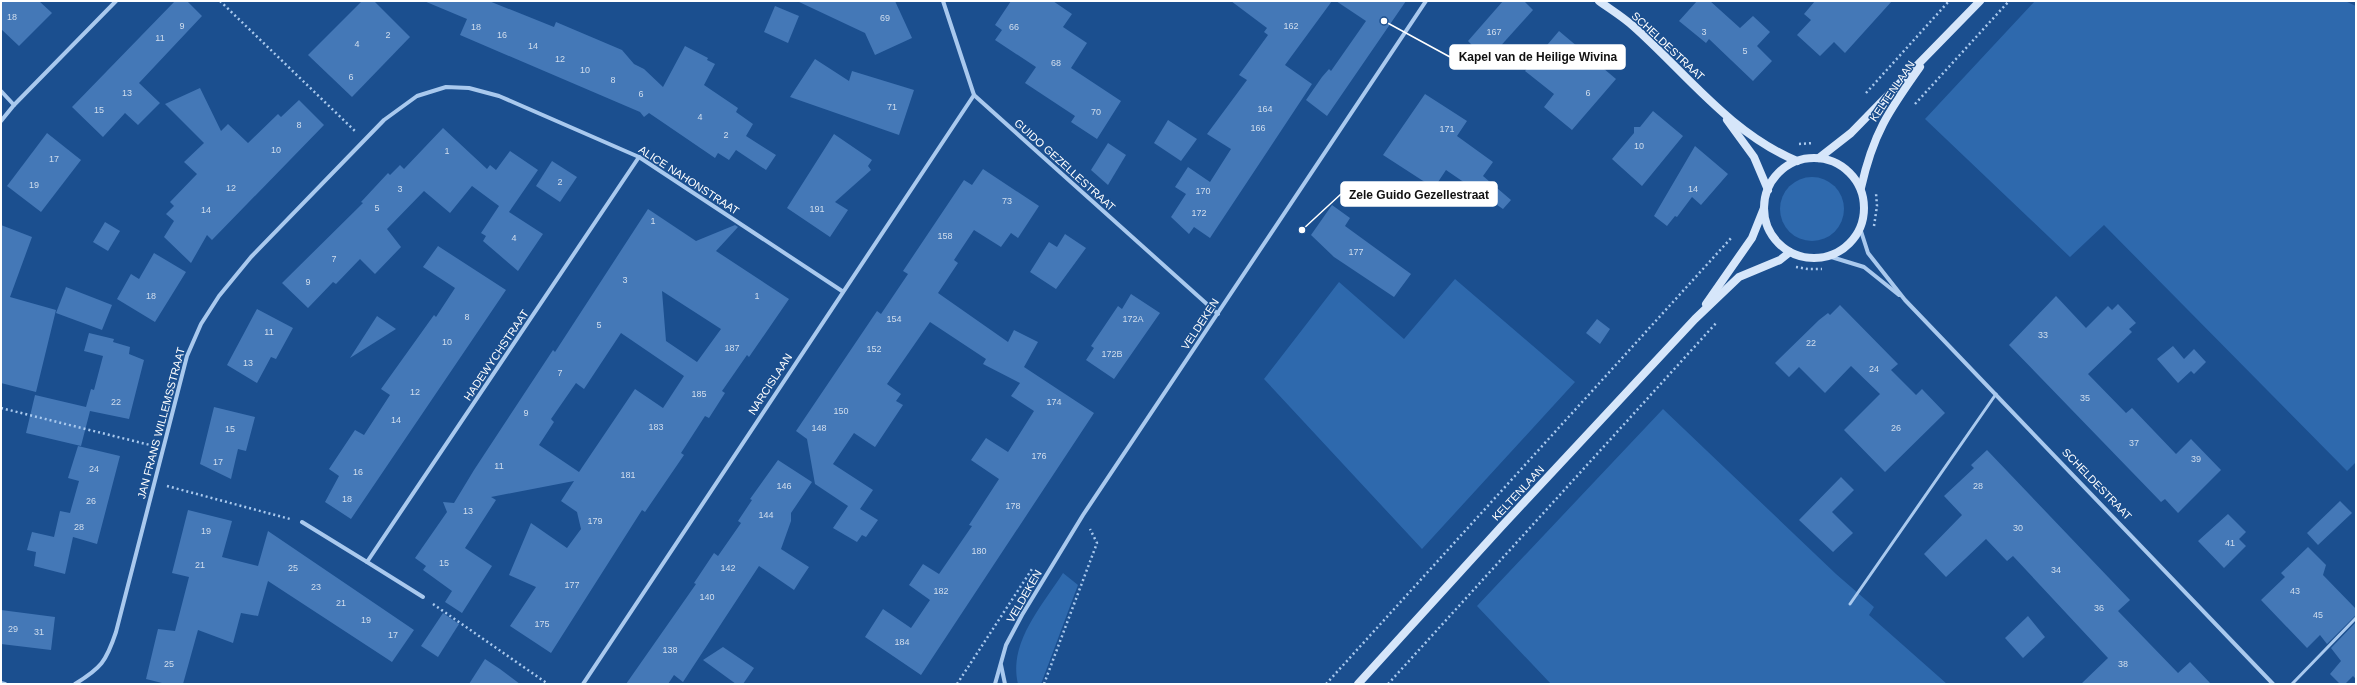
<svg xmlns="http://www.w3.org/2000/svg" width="2357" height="685" viewBox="0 0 2357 685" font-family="Helvetica,sans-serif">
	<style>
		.green { fill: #2e69ad }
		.building { fill: #4478b7; fill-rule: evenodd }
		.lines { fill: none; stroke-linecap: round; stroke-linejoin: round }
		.path { stroke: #a9c9ee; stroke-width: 2.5; stroke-dasharray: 2 3; stroke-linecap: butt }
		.lane { stroke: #a9c9ee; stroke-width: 3 }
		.street { stroke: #a9c9ee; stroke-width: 4 }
		.secondary { stroke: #d6e6fa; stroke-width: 8 }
		.labels { text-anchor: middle; stroke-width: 3; stroke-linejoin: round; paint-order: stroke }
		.number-label { font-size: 9px; fill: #d0dded }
		.street-label { font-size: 11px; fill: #fff; stroke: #1b4f8f }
		.leader { fill: none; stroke: #fff; stroke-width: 1.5 }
		.callout-dot { fill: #fff; stroke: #1b4f8f; stroke-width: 1.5 }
		.callout { fill: #fff; stroke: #fff; stroke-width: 1.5 }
		.callout-label { font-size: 12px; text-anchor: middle; font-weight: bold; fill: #111 }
	</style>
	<rect width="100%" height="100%" fill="#1b4f8f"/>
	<g class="green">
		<polygon points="2035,1 2345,1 2356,6 2356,462 2347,471 2104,225 2070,257 1925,119"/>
		<circle cx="1812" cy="209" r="32"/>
		<polygon points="1455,279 1575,382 1422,549 1264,379 1339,282 1404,339"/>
		<polygon points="1663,409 1836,574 1874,607 1869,615 1947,684 1551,684 1477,606"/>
		<path d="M1063 573 1078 585 1041 684H1018C1008 643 1042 606 1063 573Z"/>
	</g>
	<g class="building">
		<polygon points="1,1 39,1 52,13 19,46 1,29"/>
		<polygon points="175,1 187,1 202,16 139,83 160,103 138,125 125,113 103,137 72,107"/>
		<polygon points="362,1 374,1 410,37 352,97 308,55"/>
		<polygon points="424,1 489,1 554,27 556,22 622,50 634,64 644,69 663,87 685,46 708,58 707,60 715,64 704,85 738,108 736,112 753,124 746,136 776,155 766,170 736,150 729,160 718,153 715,158 649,113 644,117 640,112 460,35 467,19"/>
		<polygon points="797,1 895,1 912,38 875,55 865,33"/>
		<polygon points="1011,1 1053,1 1072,14 1063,27 1087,43 1071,68 1121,101 1097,139 1071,122 1075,116 1025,83 1036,67 995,40 1002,30 995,25"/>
		<polygon points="1231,1 1332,1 1285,65 1312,84 1210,238 1194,227 1189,234 1171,217 1186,194 1175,187 1188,167 1210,182 1231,149 1207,134 1247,80 1239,75 1268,35 1264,32 1267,28"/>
		<polygon points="1336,1 1406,1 1327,116 1306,100 1322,77 1329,69 1331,71 1366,21"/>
		<polygon points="1503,1 1524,1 1533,10 1487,61 1468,41"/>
		<polygon points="1697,1 1710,1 1740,28 1753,16 1770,32 1757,46 1772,61 1753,81 1709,39 1706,43 1679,21"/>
		<polygon points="1815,1 1892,1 1845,53 1834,42 1820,56 1797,35 1811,20 1804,14"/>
		<polygon points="775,6 799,16 788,43 764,32"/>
		<polygon points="1559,31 1616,79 1572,130 1544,107 1554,94 1525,71"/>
		<polygon points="815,59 849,81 852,71 914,90 899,135 790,97"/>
		<polygon points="200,88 221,131 228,124 248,143 278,114 281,117 299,100 324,125 212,240 207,235 191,263 164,237 174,221 166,214 174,206 170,202 197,174 184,162 204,143 165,104"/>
		<polygon points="1425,94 1467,121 1457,136 1493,162 1483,176 1511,200 1503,209 1446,170 1434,188 1383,155"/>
		<polygon points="1653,111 1683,136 1642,186 1612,159 1634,133 1634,127 1640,127"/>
		<polygon points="1168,120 1197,139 1181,161 1154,143"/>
		<polygon points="443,128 487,169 490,165 496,170 510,151 538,170 509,212 543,234 518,271 483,241 486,236 481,233 499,206 472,186 450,213 424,191 387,229 401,247 375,274 360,259 336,284 333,282 308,308 282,283 363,203 361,202 388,173 390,175 400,165 404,169"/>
		<polygon points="47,133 81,160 41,212 7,186"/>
		<polygon points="834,134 872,160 868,166 871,170 835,202 848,210 830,237 787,208"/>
		<polygon points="1108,143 1126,155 1108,185 1091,170"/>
		<polygon points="1695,146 1728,174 1701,205 1692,197 1677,217 1675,216 1667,226 1654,216"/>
		<polygon points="552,161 577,177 560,202 536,186"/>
		<polygon points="983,169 1039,206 1018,238 1011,233 1001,247 974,230 954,260 958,263 938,293 1008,342 1014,330 1038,342 1024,367 1094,413 921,675 865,637 883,609 911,628 930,600 909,585 923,564 939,574 972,526 969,525 999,479 971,460 986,438 1008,452 1034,411 1011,396 1020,383 983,364 986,359 930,322 887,384 901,394 896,401 903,405 875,447 854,433 833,464 873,490 860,509 878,520 866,537 862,535 857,542 833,528 848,506 815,484 807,439 796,431 877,311 881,314 908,274 903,271 964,180 972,185"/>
		<polygon points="1332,205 1350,218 1345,226 1411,274 1394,297 1334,257 1311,235"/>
		<path d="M648 209 696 241 735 225 738 227 716 251 789 299 749 357 747 355 722 391 725 393 709 418 705 416 681 453 684 455 645 512 642 510 551 653 510 626 536 587 509 575 531 523 567 548 581 529 577 512 561 501 574 481 491 497 496 500 465 548 492 566 462 613 445 602 452 591 423 570 426 566 415 558 447 512 443 502 454 503 474 470 553 350 555 352ZM662 291 721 329 697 362 666 341ZM621 333 684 376 663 408 635 389 579 472 539 445 554 422 551 419 576 383 584 389Z"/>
		<polygon points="105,222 120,231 108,251 93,242"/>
		<polygon points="1,225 32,237 10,297 56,310 36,392 1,383"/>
		<polygon points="1065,234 1086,248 1056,289 1030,272 1049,242 1057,247"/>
		<polygon points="438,246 506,290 351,519 325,502 339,476 329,469 355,430 364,435 390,395 381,389 434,315 436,317 455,288 423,267"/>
		<polygon points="154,253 186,272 155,322 117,299 131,274 139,279"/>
		<polygon points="66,287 112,305 102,330 56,313"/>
		<polygon points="1131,294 1160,313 1114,379 1086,360 1094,348 1091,346 1118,306 1122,309"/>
		<polygon points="2056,296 2086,328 2108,306 2112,310 2118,304 2136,323 2129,329 2132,332 2088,374 2126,413 2132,408 2176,454 2191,439 2221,470 2178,513 2165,499 2161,502 2009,345"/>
		<polygon points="1840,305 1898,364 1891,370 1916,395 1922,389 1945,413 1885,472 1844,430 1880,394 1851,366 1825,393 1799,367 1789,377 1775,363 1819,320 1828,313 1830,315"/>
		<polygon points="257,309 293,328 276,359 271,357 257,383 227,365"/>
		<polygon points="377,316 396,329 350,358"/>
		<polygon points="1597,319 1610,329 1600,344 1586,333"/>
		<polygon points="89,333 114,339 113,342 130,347 129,354 144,360 129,419 90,411 81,446 26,433 35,395 86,407 91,389 94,390 103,356 84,351"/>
		<polygon points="2173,346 2184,359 2194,349 2206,362 2194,374 2191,371 2178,383 2157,359"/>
		<polygon points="214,407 255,417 246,451 238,449 231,479 200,464"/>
		<polygon points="78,446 120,456 97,544 73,537 65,574 34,566 36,552 27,550 32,532 54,537 60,511 70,513 79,481 68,478"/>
		<polygon points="1987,450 2130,600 2118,611 2178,673 2190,662 2211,684 2081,684 2108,658 2013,556 2007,561 1986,539 1946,577 1924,554 1962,515 1944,496 1974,468 1971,465"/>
		<polygon points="778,460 812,482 791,513 791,521 781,549 809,567 801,579 794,590 759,566 683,682 674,675 668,684 626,684 696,584 694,583 714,553 718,556 741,523 738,521 752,500 750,499"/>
		<polygon points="1841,477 1854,490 1832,512 1853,533 1833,552 1799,520"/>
		<polygon points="2340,501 2352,513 2318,545 2307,533"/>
		<polygon points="188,510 232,521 222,557 258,566 268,531 414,630 392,662 268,581 258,616 241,613 233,643 198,630 183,684 166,684 146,679 158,629 175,631 189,577 172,573"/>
		<polygon points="2228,514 2246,532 2239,539 2246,546 2224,568 2198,541"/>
		<polygon points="2308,547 2326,565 2323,575 2356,609 2356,615 2327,644 2320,635 2307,648 2261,600 2285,577 2281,573"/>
		<polygon points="1,610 55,617 51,650 1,644"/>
		<polygon points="443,613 459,624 438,657 421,646"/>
		<polygon points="2028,616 2045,637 2023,658 2005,638"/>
		<polygon points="2356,622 2356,679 2353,676 2345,684 2340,684 2330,674 2341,661 2331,648"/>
		<polygon points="723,647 754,668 743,684 736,684 703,660"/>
		<polygon points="485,659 500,669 520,684 469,684"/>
	</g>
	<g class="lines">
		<g class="path">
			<polyline points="220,1 356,132"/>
			<polyline points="1866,93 1949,1"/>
			<polyline points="1915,104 2009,1"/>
			<polyline points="1799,144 1813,143"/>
			<polyline points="1874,226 1877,206 1876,193"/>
			<polyline points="1796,267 1808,269 1822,269"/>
			<polyline points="1,408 150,445"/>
			<polyline points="167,486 290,519"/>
			<polyline points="433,604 548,684"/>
			<polyline points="957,684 1032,569"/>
			<polyline points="1044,684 1097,543 1090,529"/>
			<polyline points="1326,684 1732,237"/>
			<polyline points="1388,684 1717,322"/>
		</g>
		<g class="lane">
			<polyline points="1850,604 1996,394"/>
			<polyline points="2292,684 2356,618"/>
		</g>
		<g class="street">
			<polyline points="943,1 974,95 1218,314"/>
			<polyline points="1,91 14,105"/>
			<polyline points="1,121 14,105 116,1"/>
			<polyline points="1860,228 1868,253 1905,300 2273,684"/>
			<polyline points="1828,256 1864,267 1899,295"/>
			<polyline points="302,522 367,562 639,157"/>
			<polyline points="367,562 423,597"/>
			<polyline points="1001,665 1005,684"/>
			<polyline points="1,683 5,684"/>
			<path d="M75 684C101 668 106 662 116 632L187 356 201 324 219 296 251 257 384 120 417 96 446 87 469 88 499 96 639 157 842 291"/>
			<polyline points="583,684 974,95"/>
			<polyline points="995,684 1006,645 1022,615 1083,515 1426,1"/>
		</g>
		<g class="secondary">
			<path d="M1599 1C1610 9 1623 17 1633 26 1686 73 1730 133 1797 161"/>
			<polyline points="1727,120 1754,157 1768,190"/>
			<polyline points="1819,158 1851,133 1980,1"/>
			<circle cx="1814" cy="208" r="50"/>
			<path d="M1861 188C1873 134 1888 112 1920 67"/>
			<polyline points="1706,304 1752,238 1764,208"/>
			<polyline points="1358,684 1501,527 1695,319 1739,277 1780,260 1790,252"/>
		</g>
	</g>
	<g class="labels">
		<g class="number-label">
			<text x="12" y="20">18</text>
			<text x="885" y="21">69</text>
			<text x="182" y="29">9</text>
			<text x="1291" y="29">162</text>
			<text x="476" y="30">18</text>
			<text x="1014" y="30">66</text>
			<text x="1494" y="35">167</text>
			<text x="1704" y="35">3</text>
			<text x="388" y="38">2</text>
			<text x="502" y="38">16</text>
			<text x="160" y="41">11</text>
			<text x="357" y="47">4</text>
			<text x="533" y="49">14</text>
			<text x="1745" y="54">5</text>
			<text x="560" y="62">12</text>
			<text x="1056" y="66">68</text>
			<text x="585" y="73">10</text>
			<text x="351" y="80">6</text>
			<text x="613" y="83">8</text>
			<text x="127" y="96">13</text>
			<text x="1588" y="96">6</text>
			<text x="641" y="97">6</text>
			<text x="892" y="110">71</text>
			<text x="1265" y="112">164</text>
			<text x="99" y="113">15</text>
			<text x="1096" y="115">70</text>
			<text x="700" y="120">4</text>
			<text x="299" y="128">8</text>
			<text x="1258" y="131">166</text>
			<text x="1447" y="132">171</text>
			<text x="726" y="138">2</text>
			<text x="1639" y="149">10</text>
			<text x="276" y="153">10</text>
			<text x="447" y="154">1</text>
			<text x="54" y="162">17</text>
			<text x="560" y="185">2</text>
			<text x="34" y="188">19</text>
			<text x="231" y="191">12</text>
			<text x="400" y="192">3</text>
			<text x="1693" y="192">14</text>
			<text x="1203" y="194">170</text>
			<text x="1007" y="204">73</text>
			<text x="377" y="211">5</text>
			<text x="817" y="212">191</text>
			<text x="206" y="213">14</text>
			<text x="1199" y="216">172</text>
			<text x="653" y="224">1</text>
			<text x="945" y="239">158</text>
			<text x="514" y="241">4</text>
			<text x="1356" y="255">177</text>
			<text x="334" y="262">7</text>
			<text x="625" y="283">3</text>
			<text x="308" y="285">9</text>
			<text x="151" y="299">18</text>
			<text x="757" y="299">1</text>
			<text x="467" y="320">8</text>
			<text x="894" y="322">154</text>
			<text x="1133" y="322">172A</text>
			<text x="599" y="328">5</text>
			<text x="269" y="335">11</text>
			<text x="2043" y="338">33</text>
			<text x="447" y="345">10</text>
			<text x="1811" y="346">22</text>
			<text x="732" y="351">187</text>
			<text x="874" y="352">152</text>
			<text x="1112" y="357">172B</text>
			<text x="248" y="366">13</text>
			<text x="1874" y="372">24</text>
			<text x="560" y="376">7</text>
			<text x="415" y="395">12</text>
			<text x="699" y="397">185</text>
			<text x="2085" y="401">35</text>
			<text x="116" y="405">22</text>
			<text x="1054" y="405">174</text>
			<text x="841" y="414">150</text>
			<text x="526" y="416">9</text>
			<text x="396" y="423">14</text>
			<text x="656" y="430">183</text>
			<text x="819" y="431">148</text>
			<text x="1896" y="431">26</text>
			<text x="230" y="432">15</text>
			<text x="2134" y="446">37</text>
			<text x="1039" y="459">176</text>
			<text x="2196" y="462">39</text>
			<text x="218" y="465">17</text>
			<text x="499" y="469">11</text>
			<text x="94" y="472">24</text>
			<text x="358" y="475">16</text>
			<text x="628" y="478">181</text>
			<text x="784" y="489">146</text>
			<text x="1978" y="489">28</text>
			<text x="347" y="502">18</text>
			<text x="91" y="504">26</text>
			<text x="1013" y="509">178</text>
			<text x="468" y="514">13</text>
			<text x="766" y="518">144</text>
			<text x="595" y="524">179</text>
			<text x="79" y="530">28</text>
			<text x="2018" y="531">30</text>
			<text x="206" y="534">19</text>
			<text x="2230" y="546">41</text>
			<text x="979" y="554">180</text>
			<text x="444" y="566">15</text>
			<text x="200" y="568">21</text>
			<text x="293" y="571">25</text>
			<text x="728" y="571">142</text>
			<text x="2056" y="573">34</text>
			<text x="572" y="588">177</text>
			<text x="316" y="590">23</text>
			<text x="941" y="594">182</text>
			<text x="2295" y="594">43</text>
			<text x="707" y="600">140</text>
			<text x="341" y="606">21</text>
			<text x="2099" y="611">36</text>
			<text x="2318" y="618">45</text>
			<text x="366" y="623">19</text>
			<text x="542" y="627">175</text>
			<text x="13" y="632">29</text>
			<text x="39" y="635">31</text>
			<text x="393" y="638">17</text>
			<text x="902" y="645">184</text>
			<text x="670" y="653">138</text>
			<text x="169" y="667">25</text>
			<text x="2123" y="667">38</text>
		</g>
		<g class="street-label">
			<text transform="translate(1668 46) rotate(43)" y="4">SCHELDESTRAAT</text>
			<text transform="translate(1892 91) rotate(-56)" y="4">KELTENLAAN</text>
			<text transform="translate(1065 165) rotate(42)" y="4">GUIDO GEZELLESTRAAT</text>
			<text transform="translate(689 180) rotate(33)" y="4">ALICE NAHONSTRAAT</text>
			<text transform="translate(1200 324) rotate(-57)" y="4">VELDEKEN</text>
			<text transform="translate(496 355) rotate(-56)" y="4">HADEWYCHSTRAAT</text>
			<text transform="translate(770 384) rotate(-57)" y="4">NARCISLAAN</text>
			<text transform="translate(161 423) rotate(-75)" y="4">JAN FRANS WILLEMSSTRAAT</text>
			<text transform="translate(2097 484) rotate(46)" y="4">SCHELDESTRAAT</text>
			<text transform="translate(1518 493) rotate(-47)" y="4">KELTENLAAN</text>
			<text transform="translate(1024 596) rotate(-60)" y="4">VELDEKEN</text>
		</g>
	</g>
	<path class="leader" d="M1384 21L1450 57M1302 230L1341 194"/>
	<g class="callout-dot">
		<circle cx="1384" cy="21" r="4"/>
		<circle cx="1302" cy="230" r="4"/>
	</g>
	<g class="callout">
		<rect x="1450" y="45" width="175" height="24" rx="4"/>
		<rect x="1341" y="182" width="156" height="24" rx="4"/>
	</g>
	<g class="callout-label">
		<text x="1538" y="61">Kapel van de Heilige Wivina</text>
		<text x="1419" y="199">Zele Guido Gezellestraat</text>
	</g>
	<rect width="2357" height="685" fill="none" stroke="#ffffff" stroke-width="4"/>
</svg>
